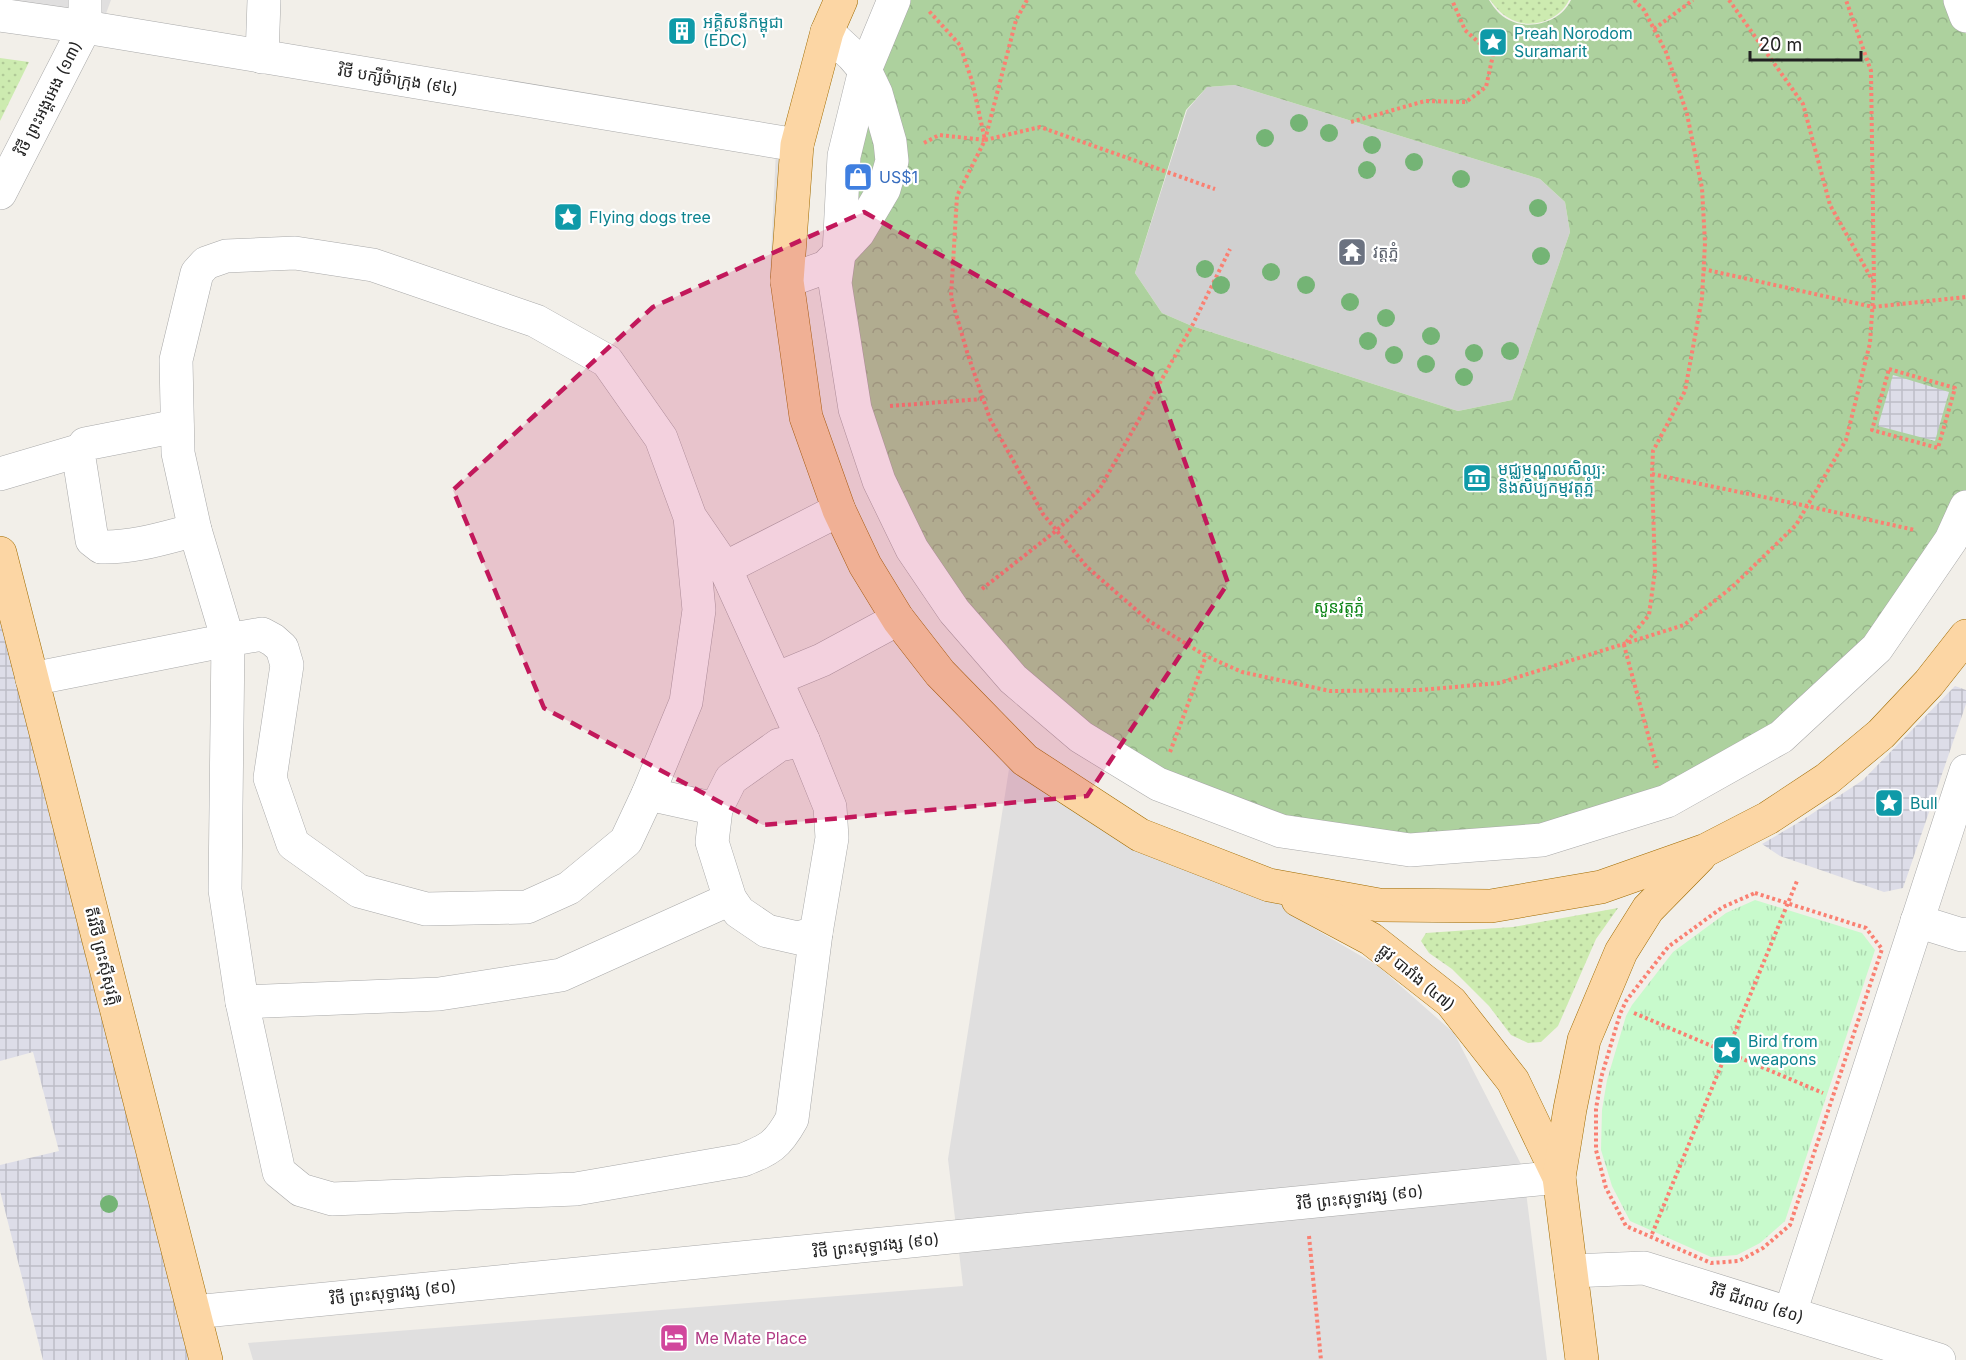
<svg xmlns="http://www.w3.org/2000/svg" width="1966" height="1360" viewBox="0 0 1966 1360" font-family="Inter,'Noto Sans Khmer',sans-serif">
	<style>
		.residential { fill: #e0dfdf }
		.religious { fill: #d0d0d0 }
		.grass { fill: url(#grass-dots) }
		.forest { fill: url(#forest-crowns); fill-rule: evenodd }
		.park { fill: url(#park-tufts) }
		.plaza { fill: url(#plaza-grid) }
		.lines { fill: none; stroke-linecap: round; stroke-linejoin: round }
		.minor-casing { stroke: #a9a9a9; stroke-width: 34 }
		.major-casing { stroke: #a06b00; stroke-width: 34 }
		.path { stroke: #fa8072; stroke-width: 4; stroke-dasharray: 3 3; stroke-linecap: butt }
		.minor { stroke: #fff; stroke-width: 33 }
		.major { stroke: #fcd6a4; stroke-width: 33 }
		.tree { fill: #74b475 }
		.marked { fill: #c2185b; fill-opacity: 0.2; stroke: #c2185b; stroke-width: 4.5; stroke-dasharray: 12 8; stroke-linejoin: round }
		.labels { text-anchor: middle; stroke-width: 4.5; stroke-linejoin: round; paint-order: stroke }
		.culture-label { font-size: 16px; fill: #0d838f; stroke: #fff; text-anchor: start }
		.street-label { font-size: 16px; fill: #222; stroke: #fff }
		.shop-label { font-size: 16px; fill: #366cbe; stroke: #fff; text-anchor: start }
		.worship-label { font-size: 16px; fill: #5b616d; stroke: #fff; text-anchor: start }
		.park-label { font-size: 16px; fill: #0c8416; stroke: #fff }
		.hotel-label { font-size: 16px; fill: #b23c85; stroke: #fff; text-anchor: start }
	</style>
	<defs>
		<pattern id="grass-dots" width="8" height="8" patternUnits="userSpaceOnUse" patternTransform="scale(1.5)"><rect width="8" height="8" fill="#cdebb0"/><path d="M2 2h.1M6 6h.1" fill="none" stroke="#b0c997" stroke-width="1.8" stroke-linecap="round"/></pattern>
		<pattern id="forest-crowns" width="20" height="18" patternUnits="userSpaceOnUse" patternTransform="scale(1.5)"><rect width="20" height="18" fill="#add19e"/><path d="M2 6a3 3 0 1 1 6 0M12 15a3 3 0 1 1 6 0" fill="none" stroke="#95b388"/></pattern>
		<pattern id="park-tufts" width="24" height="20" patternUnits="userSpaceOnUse" patternTransform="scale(1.5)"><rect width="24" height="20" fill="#c8facc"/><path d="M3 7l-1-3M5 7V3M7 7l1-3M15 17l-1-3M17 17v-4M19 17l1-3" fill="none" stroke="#acd6af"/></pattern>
		<pattern id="plaza-grid" width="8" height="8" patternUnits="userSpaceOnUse" patternTransform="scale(1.5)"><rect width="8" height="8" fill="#dddde8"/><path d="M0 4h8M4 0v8" fill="none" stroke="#bdbdc7"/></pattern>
	</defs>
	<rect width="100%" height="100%" fill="#f2efe9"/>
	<polygon class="residential" points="0,0 111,0 104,19 812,135 799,283 820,426 870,557 933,651 1035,752 1149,825 1267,868 1293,916 1378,966 1454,1033 1523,1168 1547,1360 253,1360 248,1343 963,1286 948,1159 1009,769 909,660 846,559 793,430 770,273 776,151"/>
	<polygon class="religious" points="1235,85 1540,179 1565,202 1570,232 1512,400 1458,411 1192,326 1162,313 1135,273 1187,110 1207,87"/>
	<g class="grass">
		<path d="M1490 0H1569C1559 22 1527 31 1507 17 1500 13 1495 6 1490 0Z"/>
		<polygon points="0,58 29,62 0,121"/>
		<polygon points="1618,908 1596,939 1558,1026 1541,1042 1528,1043 1511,1035 1489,1006 1452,969 1429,953 1421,941 1426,933 1513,927"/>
	</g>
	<path class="forest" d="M901 0H1489C1494 8 1500 16 1509 20 1530 31 1561 22 1571 0H1953L1966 34V490L1945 537 1872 644 1776 731 1664 795 1540 833 1411 843 1282 824 1161 778 1085 731 959 607 885 478 842 283 850 157ZM1235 85 1540 179 1565 202 1570 232 1512 400 1458 411 1192 326 1162 313 1135 273 1186 110 1207 87Z"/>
	<polygon class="park" points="1755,900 1862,933 1875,950 1785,1221 1760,1243 1737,1255 1711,1257 1630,1221 1612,1186 1601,1150 1602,1110 1607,1080 1626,1016 1632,1005 1673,952 1726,913"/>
	<g class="plaza">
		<polygon points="1893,375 1949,392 1935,441 1878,426"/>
		<polygon points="0,553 206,1360 43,1360 0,1191 0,1165 59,1151 33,1052 0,1061"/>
		<polygon points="1955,686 1966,690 1966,704 1903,888 1884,892 1780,856 1762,844 1801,821 1863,780"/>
	</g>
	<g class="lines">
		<g class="minor-casing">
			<g id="minor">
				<polyline points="894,0 865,70 844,156 839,254 835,283 855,409 879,481 912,549 954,611 1013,679 1081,737 1158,784 1281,831 1410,850 1542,840 1667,801 1781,737 1877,648 1951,540 1966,507"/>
				<polyline points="1960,0 1966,16"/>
				<polyline points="0,15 85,27 797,145"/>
				<polyline points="262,57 264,0"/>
				<polyline points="0,193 85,27 85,0"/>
				<polyline points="787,281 826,267 858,233 884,189 892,161 890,142 876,93 865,70 852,55 827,32"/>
				<path d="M177 426 85 444 81 450 79 458 92 540 101 547C133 548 164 538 195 530"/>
				<polyline points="0,474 81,450"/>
				<polyline points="725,568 839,510"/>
				<path d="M32 679 228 640 262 634 273 640 282 648 287 665 270 778 293 844 359 891 426 909 527 907 569 888 626 841 648 794 686 702 699 610 690 517 661 438 607 361 536 321 373 265 295 253 226 256 206 263 197 273 176 360 178 453 195 530 228 640 225 890 242 1002 279 1172 301 1190 332 1199 576 1189 743 1160C770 1149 777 1146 792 1119L816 933 832 838 830 807 803 740 725 568 690 517"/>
				<polyline points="776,679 822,660 898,619"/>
				<polyline points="803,740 779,745 731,779 716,809 712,842 730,899 739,912 767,931 798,938 816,933"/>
				<polyline points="648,794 716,809"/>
				<polyline points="1917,921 1962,935 1966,934"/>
				<polyline points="242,1002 439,994 561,975 730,899"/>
				<polyline points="1571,1271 1644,1268 1939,1360"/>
				<polyline points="194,1312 1559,1177"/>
				<polyline points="1790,1313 1966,771"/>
			</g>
		</g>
		<g class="major-casing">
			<g id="major">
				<polyline points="841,0 827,32 797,145 787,281 806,417 839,510 865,565 898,619 940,673 1025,760 1140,835 1269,885 1379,905 1491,906 1601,887 1706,850 1768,818 1827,779 1881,734 1929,683 1966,636"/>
				<polyline points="0,553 206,1360"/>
				<polyline points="1298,900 1371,939 1451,1002 1513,1081 1559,1177"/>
				<polyline points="1582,1360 1559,1177 1570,1109 1584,1040 1621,952 1648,909 1700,856"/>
			</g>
		</g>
		<g class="path">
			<polyline points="1027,0 1016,20 985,140 957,196 951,297 968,355 990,419 1043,514 1087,567 1149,621 1206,656 1242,672 1330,691 1420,690 1499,683 1684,625 1731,588 1796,525 1846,440 1870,343 1874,284 1871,71 1846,0"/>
			<polyline points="1634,0 1644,10 1666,52 1687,114 1702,188 1705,243 1702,298 1685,391 1653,451 1652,474 1655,571 1649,615 1624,645 1657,768"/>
			<polyline points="1729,0 1803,104 1830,205 1874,283"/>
			<polyline points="1654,29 1693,0"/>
			<polyline points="1351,122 1425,101 1466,102 1486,87 1493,55 1465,30 1452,0"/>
			<polyline points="985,140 1040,127 1215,189"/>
			<polyline points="924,143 939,135 985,140 972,81 960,45 928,10"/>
			<polyline points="1703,269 1873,307 1966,297"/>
			<polygon points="1889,369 1955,388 1938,448 1872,430"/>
			<polyline points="890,406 982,399"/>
			<polyline points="1652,474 1807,506 1915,530"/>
			<polyline points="982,589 1057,530 1099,490 1192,326 1230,249"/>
			<polyline points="1170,752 1206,656"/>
			<polygon points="1755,893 1866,928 1882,949 1790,1225 1763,1248 1739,1261 1711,1263 1626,1226 1606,1188 1596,1150 1596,1109 1601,1078 1620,1014 1626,1001 1668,947 1723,907"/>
			<polyline points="1634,1013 1823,1093"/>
			<polyline points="1652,1234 1797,881"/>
			<polyline points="1309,1236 1321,1360"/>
		</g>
		<use href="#minor" class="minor"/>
		<use href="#major" class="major"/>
	</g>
	<g class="tree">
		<circle cx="1299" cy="123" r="9"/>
		<circle cx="1329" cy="133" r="9"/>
		<circle cx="1265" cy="138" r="9"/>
		<circle cx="1372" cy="145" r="9"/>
		<circle cx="1414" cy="162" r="9"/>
		<circle cx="1367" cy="170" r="9"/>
		<circle cx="1461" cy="179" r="9"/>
		<circle cx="1538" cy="208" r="9"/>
		<circle cx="1541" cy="256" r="9"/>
		<circle cx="1205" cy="269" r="9"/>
		<circle cx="1271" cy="272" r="9"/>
		<circle cx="1221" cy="285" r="9"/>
		<circle cx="1306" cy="285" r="9"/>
		<circle cx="1350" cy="302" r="9"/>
		<circle cx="1386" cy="318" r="9"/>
		<circle cx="1431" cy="336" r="9"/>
		<circle cx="1368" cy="341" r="9"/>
		<circle cx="1510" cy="351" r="9"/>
		<circle cx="1474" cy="353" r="9"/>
		<circle cx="1394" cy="355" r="9"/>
		<circle cx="1426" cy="364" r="9"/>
		<circle cx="1464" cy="377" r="9"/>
		<circle cx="109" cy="1204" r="9"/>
	</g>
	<path class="marked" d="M864 212 1154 375 1228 583 1087 796 763 825 544 708 453 490 653 307Z"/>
	<defs>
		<g id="building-square" transform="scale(1.5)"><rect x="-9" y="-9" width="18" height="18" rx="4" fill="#0f9aa8" stroke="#fff"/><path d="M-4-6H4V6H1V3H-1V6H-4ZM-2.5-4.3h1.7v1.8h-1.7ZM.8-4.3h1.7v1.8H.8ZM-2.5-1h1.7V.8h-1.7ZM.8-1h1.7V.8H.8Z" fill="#fff"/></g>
		<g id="sight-square" transform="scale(1.5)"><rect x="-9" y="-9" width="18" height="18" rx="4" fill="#0f9aa8" stroke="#fff"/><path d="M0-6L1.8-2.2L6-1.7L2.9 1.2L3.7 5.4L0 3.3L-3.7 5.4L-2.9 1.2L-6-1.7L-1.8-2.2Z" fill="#fff"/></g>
		<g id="shop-square" transform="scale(1.5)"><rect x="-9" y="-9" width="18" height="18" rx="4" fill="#3f7fe0" stroke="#fff"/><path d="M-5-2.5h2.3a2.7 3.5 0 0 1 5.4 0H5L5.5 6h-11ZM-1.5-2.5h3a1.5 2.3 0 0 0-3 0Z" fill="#fff"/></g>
		<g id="temple-square" transform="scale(1.5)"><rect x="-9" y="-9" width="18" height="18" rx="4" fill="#6b7280" stroke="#fff"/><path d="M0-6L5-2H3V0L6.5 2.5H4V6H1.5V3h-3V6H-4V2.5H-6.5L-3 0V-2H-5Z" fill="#fff"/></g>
		<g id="museum-square" transform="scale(1.5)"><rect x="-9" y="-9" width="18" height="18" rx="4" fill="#0f9aa8" stroke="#fff"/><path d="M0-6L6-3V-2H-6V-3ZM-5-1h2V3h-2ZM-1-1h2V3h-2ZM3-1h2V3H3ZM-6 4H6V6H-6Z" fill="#fff"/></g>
		<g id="hotel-square" transform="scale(1.5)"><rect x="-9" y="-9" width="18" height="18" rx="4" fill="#d1479c" stroke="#fff"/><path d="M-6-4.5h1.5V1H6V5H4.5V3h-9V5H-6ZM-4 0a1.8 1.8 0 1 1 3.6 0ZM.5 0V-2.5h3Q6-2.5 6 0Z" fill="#fff"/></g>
	</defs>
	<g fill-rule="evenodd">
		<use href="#building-square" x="682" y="31"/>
		<use href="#sight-square" x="1493" y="42"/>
		<use href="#shop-square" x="858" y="177"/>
		<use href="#sight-square" x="568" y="217"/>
		<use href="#temple-square" x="1352" y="252"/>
		<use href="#museum-square" x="1477" y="478"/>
		<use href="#sight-square" x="1889" y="803"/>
		<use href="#sight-square" x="1727" y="1050"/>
		<use href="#hotel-square" x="674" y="1338"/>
	</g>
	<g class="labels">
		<g class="culture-label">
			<text x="703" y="28">អគ្គិសនីកម្ពុជា<tspan x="703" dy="18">(EDC)</tspan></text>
			<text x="1514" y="39">Preah Norodom<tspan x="1514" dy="18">Suramarit</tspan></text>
			<text x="589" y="223">Flying dogs tree</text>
			<text x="1498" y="475">មជ្ឈមណ្ឌលសិល្បៈ<tspan x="1498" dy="18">និងសិប្បកម្មវត្តភ្នំ</tspan></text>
			<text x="1910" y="809">Bull</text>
			<text x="1748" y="1047">Bird from<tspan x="1748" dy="18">weapons</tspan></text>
		</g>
		<g class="street-label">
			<text transform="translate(398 79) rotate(9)" y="6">វិថី បក្សីចំាក្រុង (៩៤)</text>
			<text transform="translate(48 98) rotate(-63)" y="6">វិថី ព្រះអង្គអេង (១៣)</text>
			<text transform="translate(103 956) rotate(76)" y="6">តីរវិថី ព្រះស៊ីសុវត្តិ</text>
			<text transform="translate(1417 977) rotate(40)" y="6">ផ្លូវ បារាំង (៤៧)</text>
			<text transform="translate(1360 1197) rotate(-6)" y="6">វិថី ព្រះសុទ្ធាវង្ស (៩០)</text>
			<text transform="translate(876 1245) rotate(-6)" y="6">វិថី ព្រះសុទ្ធាវង្ស (៩០)</text>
			<text transform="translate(393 1292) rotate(-6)" y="6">វិថី ព្រះសុទ្ធាវង្ស (៩០)</text>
			<text transform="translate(1757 1303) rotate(17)" y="6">វិថី ជីវពល (៩០)</text>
		</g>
		<g class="shop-label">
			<text x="879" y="183">US$1</text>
		</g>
		<g class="worship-label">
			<text x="1373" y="258">វត្ដភ្នំ</text>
		</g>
		<g class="park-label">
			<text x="1339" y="613">សួនវត្ដភ្នំ</text>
		</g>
		<g class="hotel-label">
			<text x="695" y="1344">Me Mate Place</text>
		</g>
	</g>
	<path d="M1750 51v9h111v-9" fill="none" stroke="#222222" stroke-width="3"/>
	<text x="1759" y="51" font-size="18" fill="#222222" stroke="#ffffff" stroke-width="4.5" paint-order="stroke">20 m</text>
</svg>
